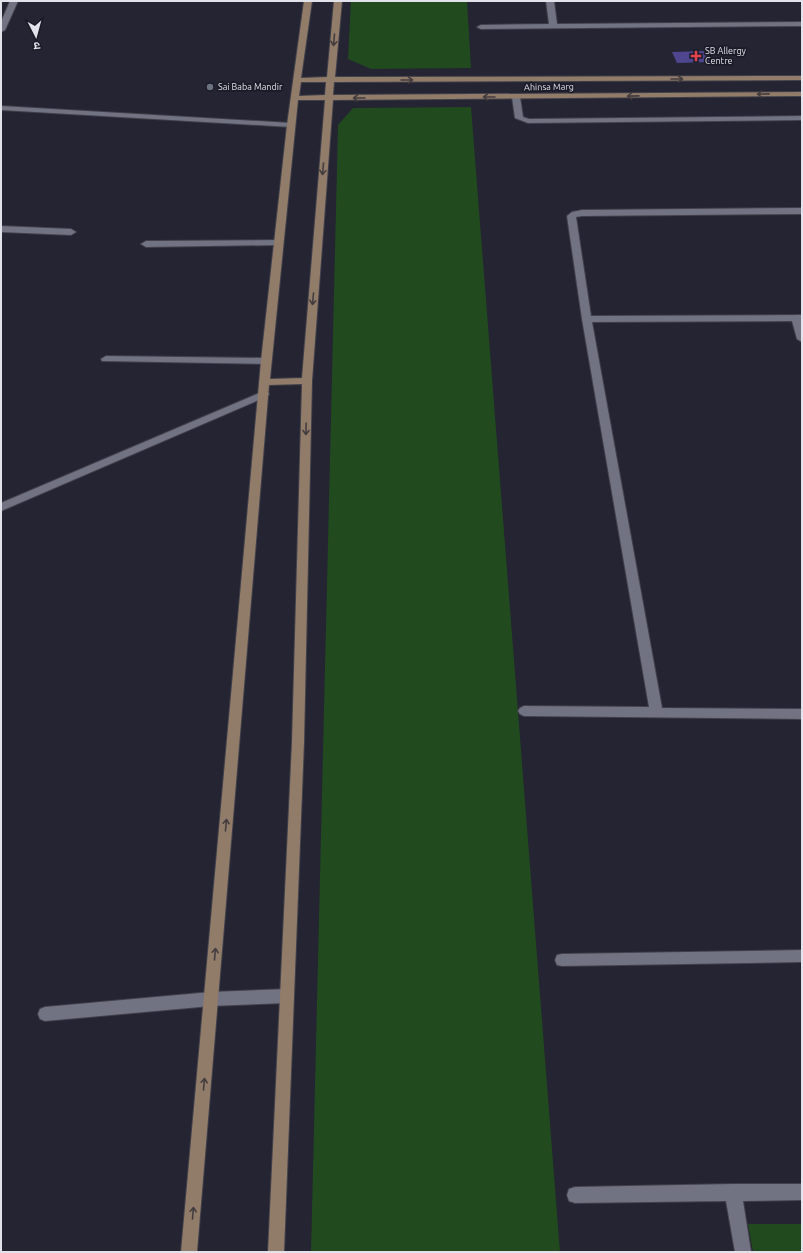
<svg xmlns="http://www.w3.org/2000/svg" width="803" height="1253" viewBox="0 0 803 1253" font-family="Ubuntu,'Noto Sans Devanagari',sans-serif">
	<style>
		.green { fill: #214a1f }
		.building { fill: #4e4790 }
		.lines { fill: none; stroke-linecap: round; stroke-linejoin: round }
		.lane-casing { stroke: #41404b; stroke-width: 2 }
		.street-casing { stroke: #41404b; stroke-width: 2 }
		.secondary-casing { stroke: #41404b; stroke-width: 2 }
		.lane { fill: #717282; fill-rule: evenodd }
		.street { fill: #717282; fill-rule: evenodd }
		.secondary { fill: #917b69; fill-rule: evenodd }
		.oneway { stroke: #443d3f }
		.health-dot { fill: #e0444e; stroke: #1b1b28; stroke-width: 1.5 }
		.worship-dot { fill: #6b7280; stroke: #1b1b28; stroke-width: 1.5 }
		.labels { text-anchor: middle; stroke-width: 3.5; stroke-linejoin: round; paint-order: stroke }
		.far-poi-label { font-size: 9px; fill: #e2e2eb; stroke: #1b1b28; text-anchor: start }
		.far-street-label { font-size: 9px; fill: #e2e2eb; stroke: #1b1b28 }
	</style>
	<rect width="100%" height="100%" fill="#242432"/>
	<g class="green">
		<polygon points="351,1 467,1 471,68 371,69 348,59"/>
		<polygon points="471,107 560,1252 311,1252 338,125 353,108"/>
		<polygon points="748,1224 802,1224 802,1252 753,1252"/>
	</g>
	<polygon class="building" points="705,51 710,62 677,63 672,52"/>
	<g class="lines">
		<g class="lane-casing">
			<g id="lane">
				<polygon points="278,240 281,241 283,243 281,245 146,247 141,244 146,241"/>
				<polygon points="287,989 292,991 294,996 292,1001 287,1003 211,1006 45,1021 40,1019 38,1014 40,1009 45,1007 211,992"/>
			</g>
		</g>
		<g class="street-casing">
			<g id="street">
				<polygon points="10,1 18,1 5,30 1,32 1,22"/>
				<polygon points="546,1 554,1 557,24 802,22 802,26 481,29 477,27 481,25 549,24"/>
				<polygon points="513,95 519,95 520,97 523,117 529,119 802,116 802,120 528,123 515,118 512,97"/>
				<polygon points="1,106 291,123 295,125 291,127 1,110"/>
				<polygon points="802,208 802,214 582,216 576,217 591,316 802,315 802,342 797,339 792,321 592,322 662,708 802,709 802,719 524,716 520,714 518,711 520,708 524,706 649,707 582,319 567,216 572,212 582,210"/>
				<polygon points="1,226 71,229 76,232 71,235 1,232"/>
				<polygon points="106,356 266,358 271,361 266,364 102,361 101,359"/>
				<polygon points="264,391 268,392 269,394 268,396 1,511 1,503"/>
				<polygon points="802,950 802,962 562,966 557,965 555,960 557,955 562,954"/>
				<polygon points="733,1184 802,1184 802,1200 743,1201 751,1252 735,1252 726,1201 575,1203 569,1201 567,1195 569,1189 575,1187"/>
			</g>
		</g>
		<g class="secondary-casing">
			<path id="secondary" d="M304 1H312L301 78 327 77 334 1H342L335 77 802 76V80L334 82 333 95 802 92V96L333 100 312 381 304 742 284 1252H268L292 742 302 384 269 385 197 1252H181L261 361 287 125ZM301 82H326L325 95 299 96ZM298 100H325L302 378 270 379Z"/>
		</g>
		<use href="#lane" class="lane"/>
		<use href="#street" class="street"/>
		<use href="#secondary" class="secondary"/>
	</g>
	<defs><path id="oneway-shaft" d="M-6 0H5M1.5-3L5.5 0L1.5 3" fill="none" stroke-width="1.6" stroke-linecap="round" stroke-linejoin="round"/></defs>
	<g class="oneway">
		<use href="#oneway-shaft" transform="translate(334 40) rotate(95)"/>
		<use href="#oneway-shaft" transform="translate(677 79)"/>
		<use href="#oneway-shaft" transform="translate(407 80)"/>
		<use href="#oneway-shaft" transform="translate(763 94) rotate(179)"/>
		<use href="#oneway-shaft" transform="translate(633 96) rotate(179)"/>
		<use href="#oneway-shaft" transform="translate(489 97) rotate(180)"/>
		<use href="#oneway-shaft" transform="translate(359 98) rotate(180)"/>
		<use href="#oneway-shaft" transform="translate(323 169) rotate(95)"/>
		<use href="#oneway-shaft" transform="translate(313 299) rotate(95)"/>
		<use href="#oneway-shaft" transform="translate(306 429) rotate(91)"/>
		<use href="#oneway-shaft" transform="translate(226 825) rotate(-85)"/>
		<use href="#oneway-shaft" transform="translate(215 954) rotate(-85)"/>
		<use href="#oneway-shaft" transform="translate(204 1084) rotate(-85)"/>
		<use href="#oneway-shaft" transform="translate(193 1213) rotate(-85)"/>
	</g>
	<path class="health-dot" d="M694 50h4v4h4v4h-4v4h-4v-4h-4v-4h4z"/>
	<circle class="worship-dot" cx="210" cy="87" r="4"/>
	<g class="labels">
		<g class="far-poi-label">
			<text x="705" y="54">SB Allergy<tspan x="705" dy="10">Centre</tspan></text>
			<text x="218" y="90">Sai Baba Mandir</text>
		</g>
		<g class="far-street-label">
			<text transform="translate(549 87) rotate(-1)" y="3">Ahinsa Marg</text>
		</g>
	</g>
	<rect width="803" height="1253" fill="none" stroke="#e2e2eb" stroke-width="4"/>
	<g transform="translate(36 36) rotate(174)" stroke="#1b1b28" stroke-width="3" paint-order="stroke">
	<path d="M0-3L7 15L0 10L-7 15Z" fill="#e2e2eb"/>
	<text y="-6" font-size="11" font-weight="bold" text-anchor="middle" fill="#e2e2eb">उ</text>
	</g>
</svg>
